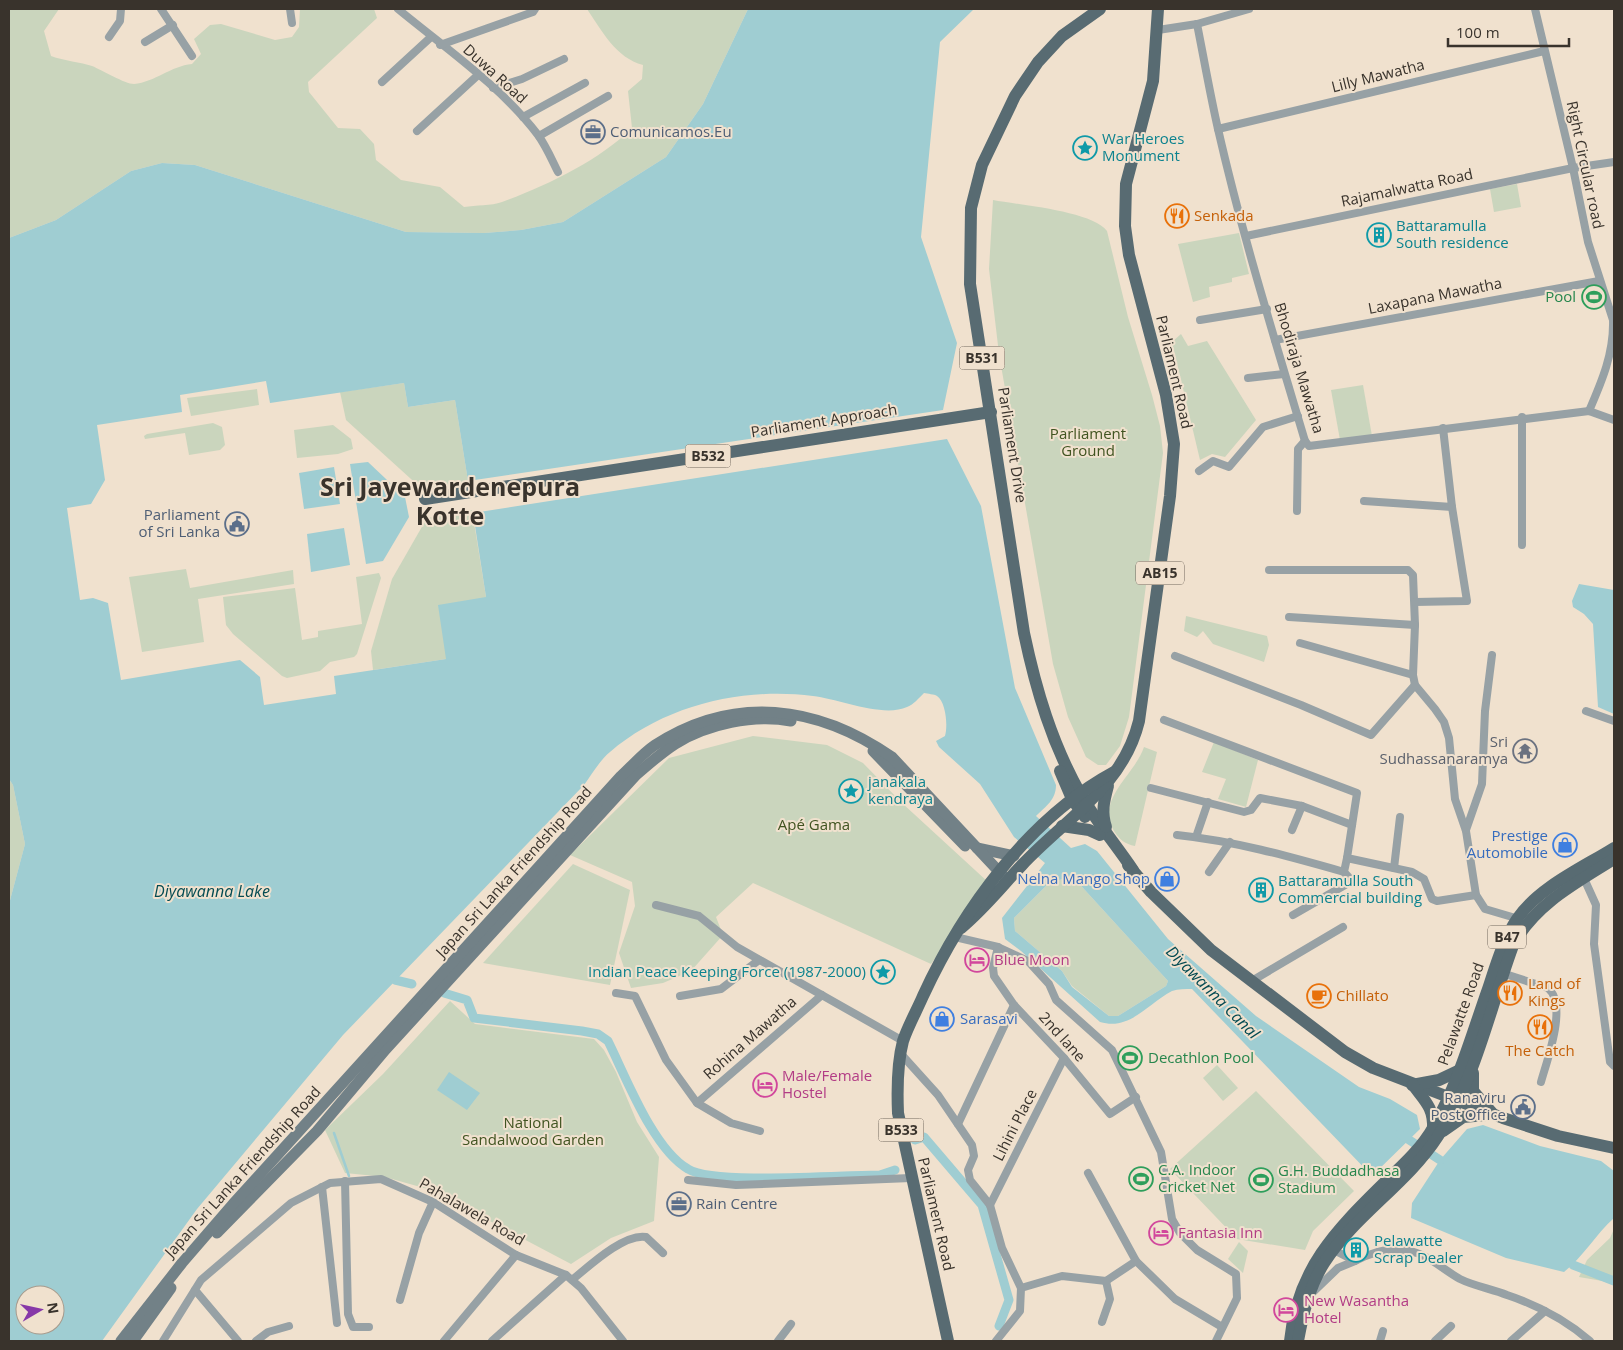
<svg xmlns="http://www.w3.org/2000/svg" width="1623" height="1350" viewBox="0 0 1623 1350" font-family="'Open Sans',sans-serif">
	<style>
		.green { fill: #cad5bd }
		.water { fill: #9fcdd2; fill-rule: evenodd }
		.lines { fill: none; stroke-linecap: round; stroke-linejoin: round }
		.stream { stroke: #9fcdd2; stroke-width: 2.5 }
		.canal { stroke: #9fcdd2; stroke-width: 9 }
		.street { stroke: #97a1a5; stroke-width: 8 }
		.secondary { stroke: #728187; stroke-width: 11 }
		.primary { stroke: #586b72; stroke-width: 12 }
		.labels { text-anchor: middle; stroke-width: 4; stroke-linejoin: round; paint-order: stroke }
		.shield { fill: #f0e1ce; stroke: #70675d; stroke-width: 1 }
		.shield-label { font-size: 14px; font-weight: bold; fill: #39332c }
		.street-label { font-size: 15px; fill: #39332c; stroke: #f0e1ce }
		.service-label { font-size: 15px; fill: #4e5e75; stroke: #f0e1ce; text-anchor: start }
		.culture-label { font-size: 15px; fill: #0d838f; stroke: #f0e1ce; text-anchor: start }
		.food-label { font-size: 15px; fill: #c56008; stroke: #f0e1ce; text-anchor: start }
		.leisure-label { font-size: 15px; fill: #27864d; stroke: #f0e1ce; text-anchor: start }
		.park-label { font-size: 15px; fill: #415421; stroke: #f0e1ce }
		.worship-label { font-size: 15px; fill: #5b616d; stroke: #f0e1ce; text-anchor: end }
		.shop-label { font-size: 15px; fill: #366cbe; stroke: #f0e1ce; text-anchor: end }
		.hotel-label { font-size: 15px; fill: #b23c85; stroke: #f0e1ce; text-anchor: start }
		.water-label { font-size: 16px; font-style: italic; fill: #044b52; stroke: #f0e1ce }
		.town-label { font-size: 25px; font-weight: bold; fill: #39332c; stroke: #f0e1ce }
	</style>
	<rect width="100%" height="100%" fill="#f0e1ce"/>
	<g class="green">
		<path d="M9 9H59L44 31 51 56C64 61 81 62 92 66 102 70 125 84 134 84 155 82 171 66 192 64L201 54 194 39 210 25 221 24 275 40 292 37 299 27 300 9H374L377 18 308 82 309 92 338 128 360 129 374 144 376 160 401 180 440 187 464 207C476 205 491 206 502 202 546 186 600 160 632 128L628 91 642 79 643 65C616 58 602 31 587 9H748L703 104 666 157 563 222 521 230 484 233 406 232 195 165 162 163 131 171 56 220 9 238Z"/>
		<polygon points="1517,184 1521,207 1494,212 1490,189"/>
		<path d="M993 200C1019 205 1092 211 1107 231L1128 317 1152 395 1160 426 1163 453 1129 717 1120 746 1106 765H1098L1086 757 1068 717 1053 664 999 354 989 269Z"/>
		<polygon points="1239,233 1249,274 1232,278 1232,282 1209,287 1210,297 1193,302 1178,244"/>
		<polygon points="1181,334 1188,346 1207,341 1256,420 1225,457 1212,454 1200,460 1172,342"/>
		<polygon points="404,383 408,407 455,400 468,481 422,489 346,420 340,392"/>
		<polygon points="1363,385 1372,436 1340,440 1331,390"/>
		<polygon points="257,389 259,405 191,416 187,398"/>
		<polygon points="213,423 222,427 225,445 220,450 189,455 185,433 145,439 144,436 147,434"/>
		<polygon points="333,425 351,439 353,449 338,454 297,458 294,430"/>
		<polygon points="472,510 486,597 446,659 373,670 371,651 392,579 427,518"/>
		<polygon points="186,569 190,588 293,570 294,584 198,599 204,642 142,652 129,577"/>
		<polygon points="379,573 381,578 357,654 354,657 330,662 320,671 287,678 282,676 233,634 226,625 223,597 295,588 302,640 318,637 318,631 362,624 356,577"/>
		<polygon points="1186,616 1267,636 1269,645 1264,662 1213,644 1203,631 1197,637 1184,631"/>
		<polygon points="753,736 827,745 863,763 902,803 988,882 931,964 753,883 716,917 723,935 691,971 663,983 631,988 619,953 635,906 632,882 570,855 669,758"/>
		<polygon points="1214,742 1258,760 1246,807 1218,799 1226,779 1202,772"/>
		<path d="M1144 747 1157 752 1135 846C1125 844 1120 840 1114 831 1095 799 1135 775 1144 747Z"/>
		<polygon points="9,779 13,785 25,844 9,904"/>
		<polygon points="573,864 630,890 610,985 483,963"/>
		<polygon points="1073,877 1168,981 1166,986 1118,1016 1109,1016 1072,986 1062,971 1015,931 1014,918 1050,882"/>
		<polygon points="450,1001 475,1024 594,1039 604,1050 616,1072 637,1122 659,1157 654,1221 611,1238 571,1264 431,1190 385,1177 345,1173 325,1130 383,1074"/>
		<polygon points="1217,1065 1238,1088 1223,1101 1203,1078"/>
		<polygon points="1256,1091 1354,1191 1313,1231 1305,1250 1237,1239 1170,1169"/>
		<polygon points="1614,1229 1614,1283 1579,1277 1587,1260 1610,1238"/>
		<polygon points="1239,1242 1248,1251 1243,1273 1228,1259"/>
	</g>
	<g class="water">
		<path d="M748 9H974L940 42 921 237 957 343 943 410 468 481 455 400 408 407 404 383 270 403 266 381 180 395 182 412 97 425 105 480 91 504 67 508 80 600 93 598 108 603 121 680 240 660 260 677 264 705 336 694 334 676 446 659 438 605 486 597 473 513 947 439 981 506 1015 688 1056 785C1056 800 1046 806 1036 816L1071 848 1085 844 1097 851 1168 939 1256 1016 1359 1087 1390 1099 1417 1115 1420 1129 1372 1176 1192 989C1186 989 1178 989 1172 991 1147 1004 1130 1031 1100 1022L1021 951 1005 939 1002 918 1045 863 1014 837 980 784 939 747 936 741 945 736C948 726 946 702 937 696 934 694 928 694 924 693 919 698 913 705 907 707 883 718 839 699 813 696 743 687 665 705 610 752 600 760 592 774 584 785L343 1035 197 1209 102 1341H9V904L25 844 13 785 9 779V238L56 220 131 171 162 163 195 165 406 232 484 233 521 230 563 222 666 157 703 104ZM1073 877 1168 981 1166 986 1118 1016H1109L1072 987 1062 971 1015 931 1014 918 1050 882ZM25 1295H55V1325H25Z"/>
		<polygon points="368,462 405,497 409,517 383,561 366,564 350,464"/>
		<polygon points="334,467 340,504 304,509 299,473"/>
		<polygon points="344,528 350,565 311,572 307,534"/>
		<polygon points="1579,584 1614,590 1614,714 1598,707 1593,624 1584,614 1573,607 1572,601"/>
		<polygon points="449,1072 480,1093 467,1110 437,1090"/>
		<path d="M1483 1125 1540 1146 1601 1161 1614 1171V1218C1596 1234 1583 1257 1564 1272L1506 1258 1411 1218 1412 1203 1440 1160 1467 1129Z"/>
	</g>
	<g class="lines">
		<polyline class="stream" points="334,1133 349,1176"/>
		<g class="canal">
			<polyline points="395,980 412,984"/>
			<path d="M444 993 467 1000 474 1018 582 1031 598 1034 608 1041C626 1077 653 1149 688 1169 713 1185 844 1175 880 1175L895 1170"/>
			<polyline points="1400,1134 1440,1160"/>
			<polyline points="915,1140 924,1137 982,1205 1009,1300 999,1326"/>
			<polyline points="1573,1265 1614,1281"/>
		</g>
		<g class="street">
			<polyline points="161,9 192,56"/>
			<polyline points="290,9 292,23"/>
			<path d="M398 9C444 47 502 87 538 135 546 146 552 160 558 172"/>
			<path d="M1535 9 1573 168 1588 242 1613 320C1614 353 1602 381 1589 411"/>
			<path d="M1197 24C1204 59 1210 94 1218 129 1242 234 1274 337 1305 441L1309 446 1589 411 1614 420"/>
			<polyline points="1158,30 1197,24 1249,9"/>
			<polyline points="109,37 120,21 121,9"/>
			<polyline points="145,42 173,25"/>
			<polyline points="440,45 533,12 535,9"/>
			<polyline points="382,82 431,37"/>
			<polyline points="493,88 522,79 564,59"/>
			<polyline points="523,117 585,83"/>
			<polyline points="1218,129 1544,51"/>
			<polyline points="417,131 478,75"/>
			<polyline points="539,136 608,96"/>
			<polyline points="1246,236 1573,168 1614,162"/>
			<polyline points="1200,320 1267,309"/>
			<polyline points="1275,340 1599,281"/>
			<polyline points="1248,378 1284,374"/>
			<polyline points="1199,471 1213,461 1229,467 1263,427 1298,416"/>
			<polyline points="1364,501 1452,507 1443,428"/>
			<polyline points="1297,511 1298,449 1305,441"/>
			<polyline points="1522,545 1522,417"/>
			<polyline points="1269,570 1408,570 1413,575 1415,625 1413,675 1415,685 1435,709 1444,722 1449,738 1455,799 1466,831 1476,895 1485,909 1519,919"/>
			<polyline points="1415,602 1467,601 1452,507"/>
			<polyline points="1289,617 1415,625"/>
			<polyline points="1300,643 1413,675"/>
			<polyline points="1175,656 1301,705 1371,735 1415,685"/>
			<polyline points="1586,711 1614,721"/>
			<polyline points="1164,720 1357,793 1347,858 1412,872 1424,879 1432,899 1437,901 1476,895"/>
			<polyline points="1151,788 1244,812 1251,810 1260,798 1302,806 1352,825"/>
			<polyline points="1292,830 1302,806"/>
			<polyline points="1466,830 1482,784 1485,711 1492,655"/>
			<path d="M1177 835C1234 841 1288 856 1344 872"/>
			<polyline points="1196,837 1208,802"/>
			<polyline points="1394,868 1400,817"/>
			<polyline points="1209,872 1230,842"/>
			<polyline points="1582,874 1596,905 1594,944 1610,1062 1614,1066"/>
			<polyline points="656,905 699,916 737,947 903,1041"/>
			<polyline points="1293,915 1352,881 1344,872 1347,858"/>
			<polyline points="955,937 998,947 1028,961 1049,984 1056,1000 1112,1050 1161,1152 1172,1219 1180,1233 1197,1250 1236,1274 1237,1298 1216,1341"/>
			<polyline points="998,947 993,968 994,976 1014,1005 1064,1058 1110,1114 1136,1097"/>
			<path d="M1502 973 1548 988C1568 1005 1547 1060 1541 1082"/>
			<polyline points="1250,982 1343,927"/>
			<polyline points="616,993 635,996 666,1060 697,1103 731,1123 760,1131"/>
			<polyline points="680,996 721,989 759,960"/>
			<polyline points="901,1054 938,1095 972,1145 974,1156 968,1170 970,1180 990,1205 1002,1248 1021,1288"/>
			<polyline points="697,1103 822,995"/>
			<polyline points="958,1124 1014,1005"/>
			<polyline points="1088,1173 1136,1261 1175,1299 1222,1327"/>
			<polyline points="688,1180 736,1185 911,1178"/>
			<polyline points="345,1181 348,1314 353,1327 369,1327"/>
			<polyline points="322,1187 337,1323"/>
			<polyline points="990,1205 1064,1058"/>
			<path d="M1330 1248 1355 1261C1370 1253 1389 1247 1406 1250 1428 1254 1442 1269 1460 1279 1474 1286 1492 1289 1507 1295 1537 1305 1567 1321 1590 1341"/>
			<path d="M572 1280C588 1267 624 1233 646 1237L663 1253"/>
			<polyline points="195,1290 238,1341"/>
			<polyline points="1313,1292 1338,1268 1355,1261"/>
			<polyline points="400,1300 419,1233 433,1202"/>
			<polyline points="1102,1322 1110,1299 1106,1281"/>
			<polyline points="163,1341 201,1280 291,1203 330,1183 381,1179 433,1202 516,1255 566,1275 581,1288 623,1341"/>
			<polyline points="256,1341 268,1332 289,1326"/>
			<polyline points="444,1341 516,1255"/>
			<polyline points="492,1341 566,1275"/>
			<polyline points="778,1341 791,1324"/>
			<polyline points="996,1341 1020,1311 1021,1288 1062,1276 1106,1281 1136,1261"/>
			<polyline points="1380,1341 1383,1331"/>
			<polyline points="1435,1341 1451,1326"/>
			<polyline points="1511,1341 1545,1311"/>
		</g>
		<g class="secondary">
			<polyline points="873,751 965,846"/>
			<polyline points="977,848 1014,856"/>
			<path d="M217 1233 317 1131 386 1049 636 775C649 764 661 753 675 744 707 724 754 714 791 721"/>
			<path d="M121 1341 182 1263 233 1204 621 776C632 766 643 753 655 745 734 694 817 705 892 757L1005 878"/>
			<polyline points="133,1341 171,1288"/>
		</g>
		<g class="primary">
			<path d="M1100 9 1062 36 1038 62 1015 96 982 165 971 208 970 284 1024 633C1036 690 1052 744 1081 795 1096 821 1116 845 1133 870"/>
			<polyline points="425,499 991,412"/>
			<polyline points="1060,771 1072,799 1085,817"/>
			<polyline points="1062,826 1089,830 1100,835"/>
			<path d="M1106 827C1101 812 1104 801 1108 786"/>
			<polyline points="1128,865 1151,892 1211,950 1345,1052 1373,1068 1503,1118 1558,1136 1614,1148"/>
			<path d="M961 928C984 909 1001 887 1022 865 1066 818 1123 787 1139 721L1170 496 1174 444 1166 395 1129 255 1125 226 1126 184 1153 81 1158 9"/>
			<polyline points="1473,1073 1473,1091 1492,1113"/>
			<polyline points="1412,1085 1439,1080 1458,1071"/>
			<path d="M1413 1085C1425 1101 1434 1108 1433 1129"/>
			<polyline points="1443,1131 1463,1117 1486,1115"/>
			<path d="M948 1341 898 1113C897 1089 897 1064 903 1041 908 1026 917 1010 923 996 963 909 1029 818 1114 772"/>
			<path d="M1290 1341C1297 1270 1335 1231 1384 1183 1402 1166 1422 1148 1434 1126 1458 1084 1472 1034 1488 989 1496 965 1503 940 1517 919 1539 887 1582 868 1614 848"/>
			<path d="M1298 1341C1303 1314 1309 1287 1324 1263 1355 1215 1407 1184 1438 1136 1476 1079 1490 1007 1514 943 1537 903 1576 883 1614 859"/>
		</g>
	</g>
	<defs>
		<g id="office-ring" transform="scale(1.25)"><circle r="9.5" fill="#f0e1ce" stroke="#5c6f8a" stroke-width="1.5"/><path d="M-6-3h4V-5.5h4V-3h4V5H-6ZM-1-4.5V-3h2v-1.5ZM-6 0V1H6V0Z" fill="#5c6f8a"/></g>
		<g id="sight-ring" transform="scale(1.25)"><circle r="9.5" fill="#f0e1ce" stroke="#0f9aa8" stroke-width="1.5"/><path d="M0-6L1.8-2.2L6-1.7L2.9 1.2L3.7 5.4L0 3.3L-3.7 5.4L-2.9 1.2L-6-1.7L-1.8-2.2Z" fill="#0f9aa8"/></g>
		<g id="restaurant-ring" transform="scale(1.25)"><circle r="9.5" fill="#f0e1ce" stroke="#e8710a" stroke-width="1.5"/><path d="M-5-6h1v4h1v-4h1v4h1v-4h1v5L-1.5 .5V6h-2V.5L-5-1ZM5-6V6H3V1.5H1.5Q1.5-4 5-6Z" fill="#e8710a"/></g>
		<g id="building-ring" transform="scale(1.25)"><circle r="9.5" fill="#f0e1ce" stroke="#0f9aa8" stroke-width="1.5"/><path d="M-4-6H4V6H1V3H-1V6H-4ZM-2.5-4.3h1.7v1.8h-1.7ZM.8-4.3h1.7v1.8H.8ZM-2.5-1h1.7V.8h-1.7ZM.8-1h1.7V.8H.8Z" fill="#0f9aa8"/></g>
		<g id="stadium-ring" transform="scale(1.25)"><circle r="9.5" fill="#f0e1ce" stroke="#2e9e5b" stroke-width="1.5"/><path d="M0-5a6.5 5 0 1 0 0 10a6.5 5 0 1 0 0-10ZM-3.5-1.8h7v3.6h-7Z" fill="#2e9e5b"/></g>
		<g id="civic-ring" transform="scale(1.25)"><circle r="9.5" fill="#f0e1ce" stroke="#5c6f8a" stroke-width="1.5"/><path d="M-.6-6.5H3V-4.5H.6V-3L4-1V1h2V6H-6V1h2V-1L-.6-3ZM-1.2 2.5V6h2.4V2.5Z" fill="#5c6f8a"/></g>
		<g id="temple-ring" transform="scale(1.25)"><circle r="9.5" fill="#f0e1ce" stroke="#6b7280" stroke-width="1.5"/><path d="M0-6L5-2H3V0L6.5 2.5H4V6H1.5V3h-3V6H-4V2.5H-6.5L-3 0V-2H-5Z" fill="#6b7280"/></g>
		<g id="shop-ring" transform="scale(1.25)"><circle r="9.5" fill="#f0e1ce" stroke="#3f7fe0" stroke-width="1.5"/><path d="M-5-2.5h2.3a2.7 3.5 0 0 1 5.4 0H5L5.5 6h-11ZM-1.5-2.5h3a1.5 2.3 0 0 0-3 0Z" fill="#3f7fe0"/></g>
		<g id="hotel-ring" transform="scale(1.25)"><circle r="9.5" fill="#f0e1ce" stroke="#d1479c" stroke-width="1.5"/><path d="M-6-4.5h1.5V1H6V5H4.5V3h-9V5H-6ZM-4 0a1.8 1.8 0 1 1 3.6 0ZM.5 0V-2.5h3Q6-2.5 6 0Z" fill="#d1479c"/></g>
		<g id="cafe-ring" transform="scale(1.25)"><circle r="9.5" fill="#f0e1ce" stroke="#e8710a" stroke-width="1.5"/><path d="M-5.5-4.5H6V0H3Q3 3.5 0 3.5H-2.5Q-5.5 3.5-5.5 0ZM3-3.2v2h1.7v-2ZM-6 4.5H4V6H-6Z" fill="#e8710a"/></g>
	</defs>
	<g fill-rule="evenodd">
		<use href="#office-ring" x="593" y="132"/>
		<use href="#sight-ring" x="1085" y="148"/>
		<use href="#restaurant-ring" x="1177" y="216"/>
		<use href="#building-ring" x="1379" y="235"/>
		<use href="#stadium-ring" x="1594" y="297"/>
		<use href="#civic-ring" x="237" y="524"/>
		<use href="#temple-ring" x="1525" y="751"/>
		<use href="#sight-ring" x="851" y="791"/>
		<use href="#shop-ring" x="1565" y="845"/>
		<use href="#shop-ring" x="1167" y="879"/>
		<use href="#building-ring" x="1261" y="890"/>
		<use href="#hotel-ring" x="977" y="960"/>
		<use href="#sight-ring" x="883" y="972"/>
		<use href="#restaurant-ring" x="1510" y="993"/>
		<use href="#cafe-ring" x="1319" y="996"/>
		<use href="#shop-ring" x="942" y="1019"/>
		<use href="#restaurant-ring" x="1540" y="1027"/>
		<use href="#stadium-ring" x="1130" y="1058"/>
		<use href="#hotel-ring" x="765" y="1085"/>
		<use href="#civic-ring" x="1523" y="1107"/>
		<use href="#stadium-ring" x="1141" y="1179"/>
		<use href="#stadium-ring" x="1261" y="1180"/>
		<use href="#office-ring" x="679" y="1204"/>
		<use href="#hotel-ring" x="1161" y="1233"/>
		<use href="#building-ring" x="1356" y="1250"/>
		<use href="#hotel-ring" x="1286" y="1310"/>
	</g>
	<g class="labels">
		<g class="shield">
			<rect x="959.5" y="346.5" width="45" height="23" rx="4"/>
			<rect x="685.5" y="444.5" width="45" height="23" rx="4"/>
			<rect x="1136" y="561.5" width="48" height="23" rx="4"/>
			<rect x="1488" y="925.5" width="38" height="23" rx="4"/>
			<rect x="878.5" y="1118.5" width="45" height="23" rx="4"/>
		</g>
		<g class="shield-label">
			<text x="982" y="363">B531</text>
			<text x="708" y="461">B532</text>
			<text x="1160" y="578">AB15</text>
			<text x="1507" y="942">B47</text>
			<text x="901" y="1135">B533</text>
		</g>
		<g class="street-label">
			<text transform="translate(495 74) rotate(42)" y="5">Duwa Road</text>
			<text transform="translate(1378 76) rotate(-14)" y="5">Lilly Mawatha</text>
			<text transform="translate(1585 165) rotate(78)" y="5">Right Circular road</text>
			<text transform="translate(1407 188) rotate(-12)" y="5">Rajamalwatta Road</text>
			<text transform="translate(1435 296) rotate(-11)" y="5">Laxapana Mawatha</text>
			<text transform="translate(1299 368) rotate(73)" y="5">Bhodiraja Mawatha</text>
			<text transform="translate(1174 372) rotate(77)" y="5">Parliament Road</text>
			<text transform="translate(824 421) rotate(-9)" y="5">Parliament Approach</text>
			<text transform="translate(1012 445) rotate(81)" y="5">Parliament Drive</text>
			<text transform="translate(514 872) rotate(-48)" y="5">Japan Sri Lanka Friendship Road</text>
			<text transform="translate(1461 1014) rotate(-70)" y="5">Pelawatte Road</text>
			<text transform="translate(1062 1037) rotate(48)" y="5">2nd lane</text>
			<text transform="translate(750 1038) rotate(-41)" y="5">Rohina Mawatha</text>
			<text transform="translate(1015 1125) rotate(-63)" y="5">Lihini Place</text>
			<text transform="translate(243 1172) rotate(-48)" y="5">Japan Sri Lanka Friendship Road</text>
			<text transform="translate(472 1212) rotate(30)" y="5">Pahalawela Road</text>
			<text transform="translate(936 1214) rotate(77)" y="5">Parliament Road</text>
		</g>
		<g class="service-label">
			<text x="610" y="137">Comunicamos.Eu</text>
			<text x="220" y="520" text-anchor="end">Parliament<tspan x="220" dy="17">of Sri Lanka</tspan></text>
			<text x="1506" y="1103" text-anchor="end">Ranaviru<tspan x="1506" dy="17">Post Office</tspan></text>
			<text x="696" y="1209">Rain Centre</text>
		</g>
		<g class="culture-label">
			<text x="1102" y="144">War Heroes<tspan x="1102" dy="17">Monument</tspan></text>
			<text x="1396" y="231">Battaramulla<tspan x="1396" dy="17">South residence</tspan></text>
			<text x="868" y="787">janakala<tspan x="868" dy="17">kendraya</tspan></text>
			<text x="1278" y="886">Battaramulla South<tspan x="1278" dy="17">Commercial building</tspan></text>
			<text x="866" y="977" text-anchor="end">Indian Peace Keeping Force (1987-2000)</text>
			<text x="1374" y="1246">Pelawatte<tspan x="1374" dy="17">Scrap Dealer</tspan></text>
		</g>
		<g class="food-label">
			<text x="1194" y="221">Senkada</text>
			<text x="1528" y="989">Land of<tspan x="1528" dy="17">Kings</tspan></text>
			<text x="1336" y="1001">Chillato</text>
			<text x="1540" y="1056" text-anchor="middle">The Catch</text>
		</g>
		<g class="leisure-label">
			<text x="1576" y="302" text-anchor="end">Pool</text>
			<text x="1148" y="1063">Decathlon Pool</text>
			<text x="1158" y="1175">C.A. Indoor<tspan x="1158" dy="17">Cricket Net</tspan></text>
			<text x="1278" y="1176">G.H. Buddadhasa<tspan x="1278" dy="17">Stadium</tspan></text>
		</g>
		<g class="park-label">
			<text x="1088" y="439">Parliament<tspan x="1088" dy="17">Ground</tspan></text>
			<text x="814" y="830">Apé Gama</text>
			<text x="533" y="1128">National<tspan x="533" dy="17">Sandalwood Garden</tspan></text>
		</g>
		<g class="worship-label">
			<text x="1508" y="747">Sri<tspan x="1508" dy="17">Sudhassanaramya</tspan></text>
		</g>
		<g class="shop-label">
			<text x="1548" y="841">Prestige<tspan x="1548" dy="17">Automobile</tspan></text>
			<text x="1150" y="884">Nelna Mango Shop</text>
			<text x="960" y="1024" text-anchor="start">Sarasavi</text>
		</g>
		<g class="hotel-label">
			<text x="994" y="965">Blue Moon</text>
			<text x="782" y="1081">Male/Female<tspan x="782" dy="17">Hostel</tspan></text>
			<text x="1178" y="1238">Fantasia Inn</text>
			<text x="1304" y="1306">New Wasantha<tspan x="1304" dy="17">Hotel</tspan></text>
		</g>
		<g class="water-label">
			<text x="212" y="897">Diyawanna Lake</text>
			<text transform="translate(1213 992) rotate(45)" y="6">Diyawanna Canal</text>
		</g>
		<g class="town-label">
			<text x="450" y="496">Sri Jayewardenepura<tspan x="450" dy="29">Kotte</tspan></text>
		</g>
	</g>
	<rect width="1623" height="1350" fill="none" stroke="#39332c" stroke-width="20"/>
	<g transform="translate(40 1310) rotate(81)"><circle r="24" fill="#f0e1ce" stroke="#a79b8d"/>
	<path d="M0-4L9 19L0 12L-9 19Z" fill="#8738a8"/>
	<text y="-8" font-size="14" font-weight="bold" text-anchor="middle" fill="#39332c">N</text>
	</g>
	<path d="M1448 38v8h121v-8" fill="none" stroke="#39332c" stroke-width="2.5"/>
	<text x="1456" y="38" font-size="15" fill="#39332c" stroke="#f0e1ce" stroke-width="4" paint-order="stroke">100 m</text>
</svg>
